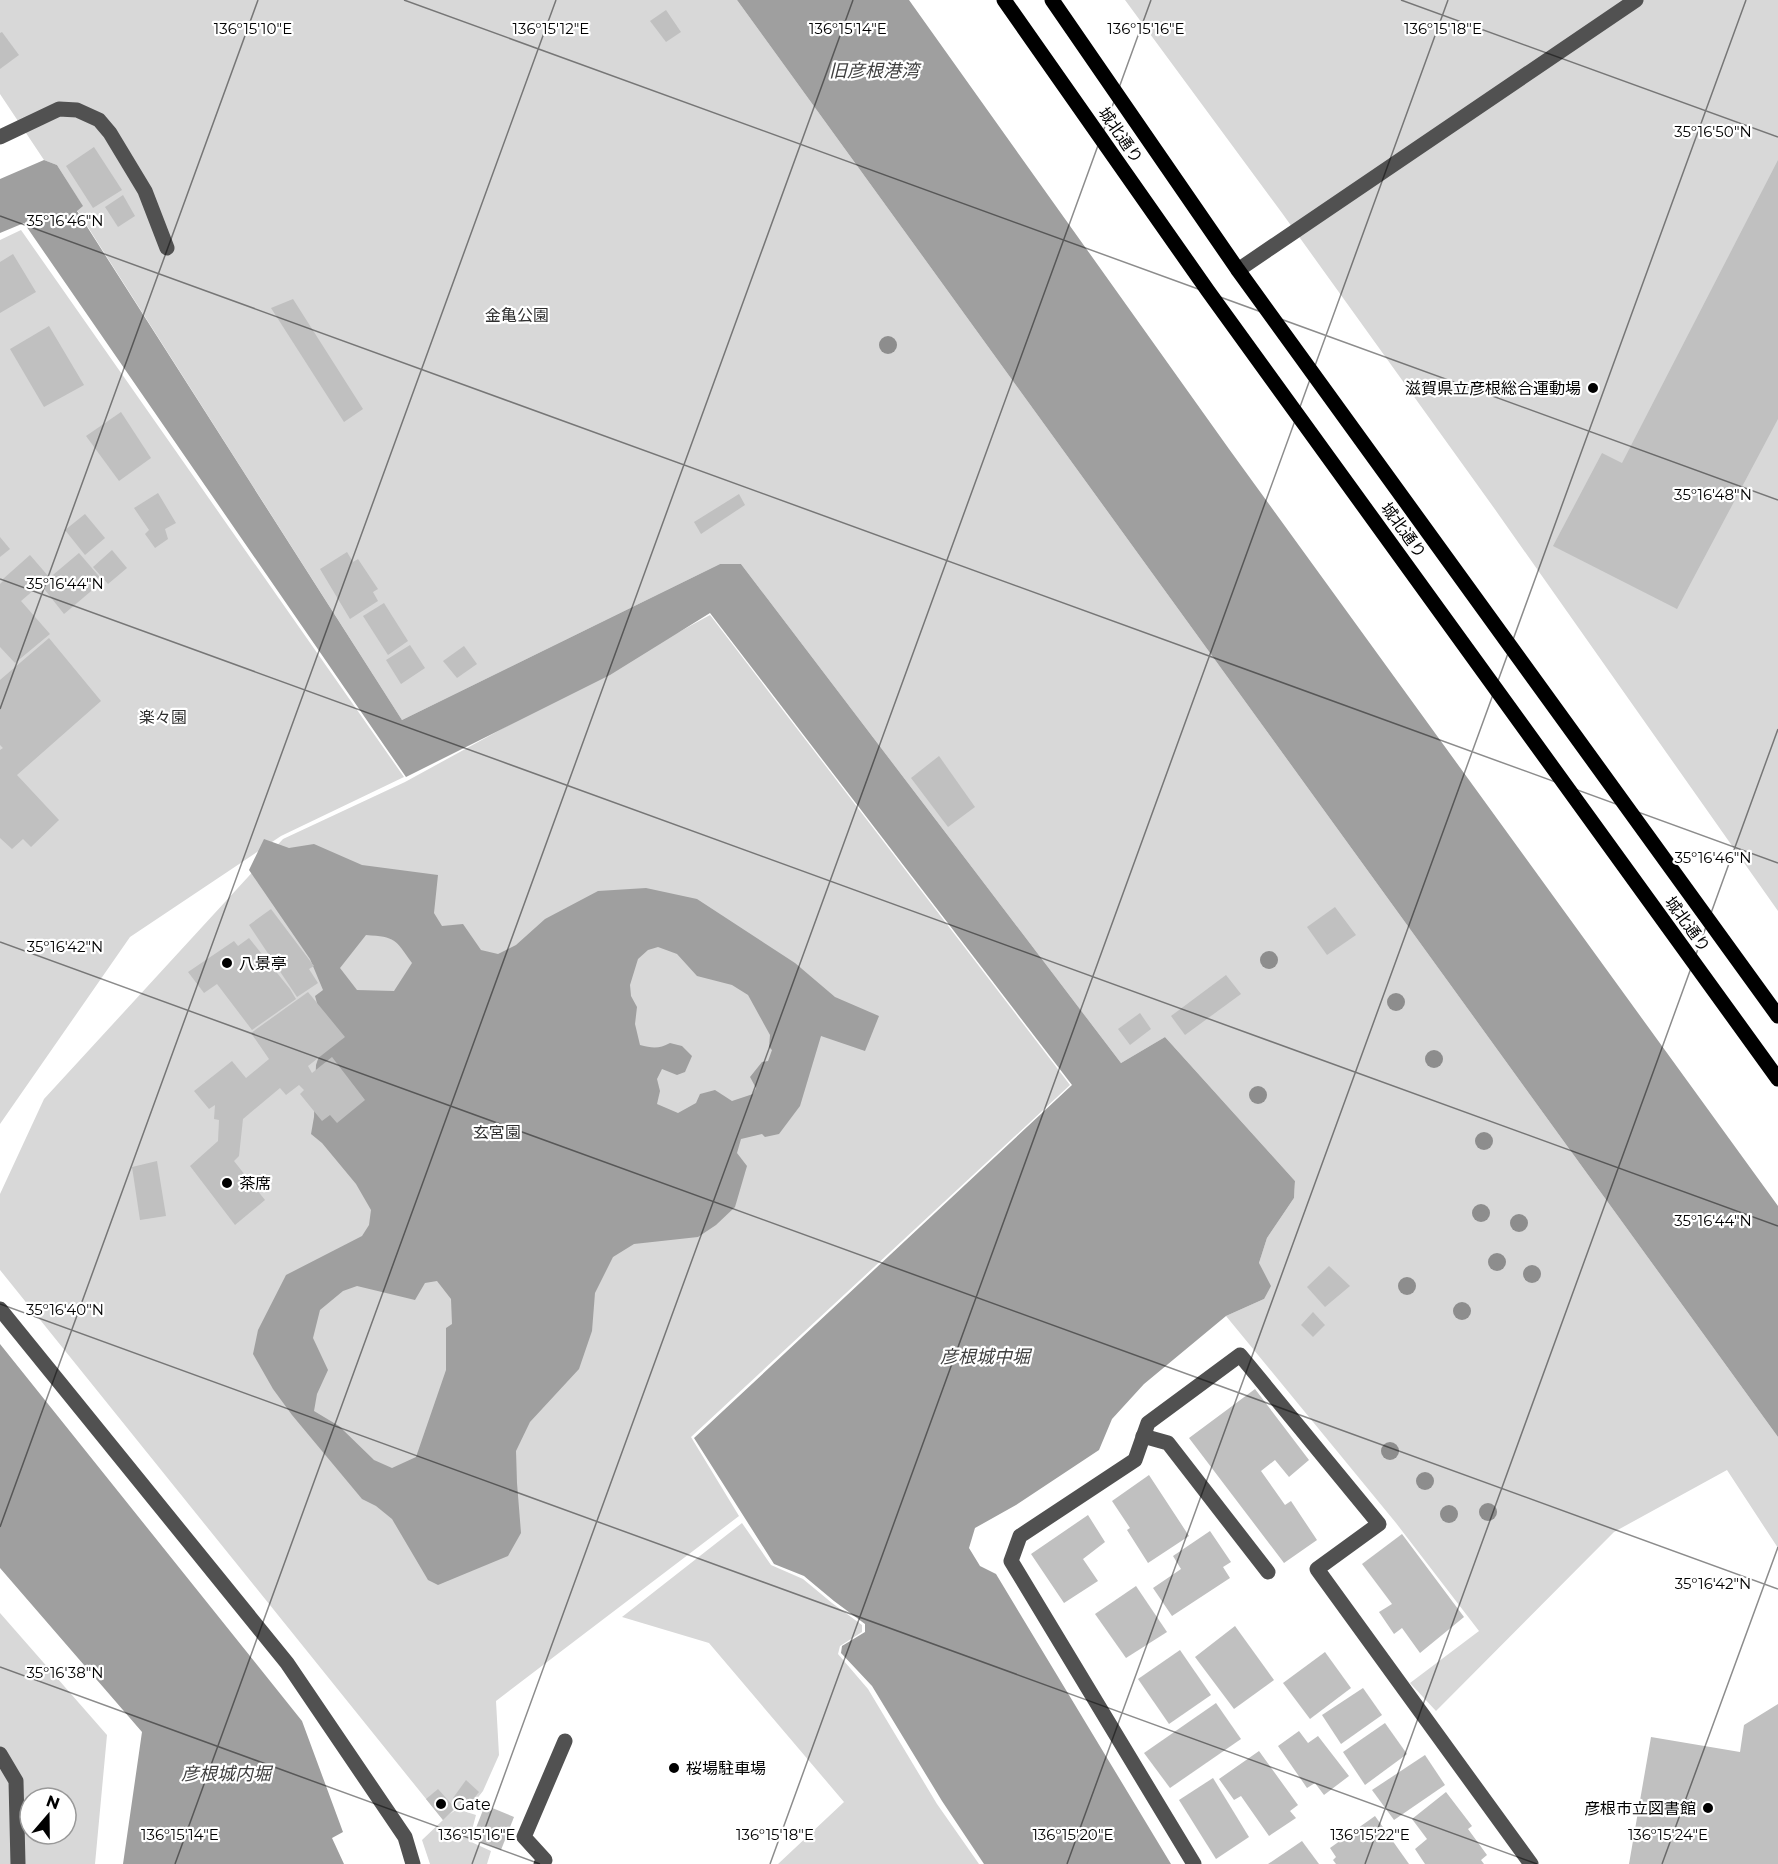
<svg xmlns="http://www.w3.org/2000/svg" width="1778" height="1864" viewBox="0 0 1778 1864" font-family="Montserrat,'Noto Sans JP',sans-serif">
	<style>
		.green { fill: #d8d8d8; fill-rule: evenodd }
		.water { fill: #9f9f9f; fill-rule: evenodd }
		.building { fill: #c0c0c0 }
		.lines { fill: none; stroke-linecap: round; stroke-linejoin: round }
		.minor { stroke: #515151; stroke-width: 15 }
		.major { stroke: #000; stroke-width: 15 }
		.tree { fill: #8d8d8d }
		.ticks { fill: none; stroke: #000; stroke-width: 1.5; stroke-opacity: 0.45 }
		.poi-dot { fill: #000; stroke: #fff; stroke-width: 2 }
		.labels { text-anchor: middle; stroke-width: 4.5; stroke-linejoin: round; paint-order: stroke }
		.street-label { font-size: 16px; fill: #000; stroke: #fff }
		.park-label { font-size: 16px; fill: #2f2f2f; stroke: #fff }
		.poi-label { font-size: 16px; fill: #000; stroke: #fff; text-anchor: start }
		.water-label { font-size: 18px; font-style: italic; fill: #404040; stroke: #fff }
		.ticks-label { font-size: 15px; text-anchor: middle; fill: #000; stroke: #fff; stroke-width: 4.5; stroke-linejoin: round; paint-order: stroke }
	</style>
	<rect width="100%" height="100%" fill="#fff"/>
	<g class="green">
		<polygon points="0,0 737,0 1778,1437 1778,1548 1727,1470 1614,1532 1436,1711 1410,1683 1479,1631 1396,1523 1226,1316 1264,1299 1259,1263 1267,1238 1294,1198 1295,1181 1165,1037 1121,1063 741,564 720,564 402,720 77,210 82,205 57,165 44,160 0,94"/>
		<polygon points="1125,0 1778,0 1778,911 1494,508 1282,213"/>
		<polygon points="21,230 404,777 281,836 130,937 0,1124 0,240"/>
		<polygon points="710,615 1070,1085 691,1437 739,1516 496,1701 499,1755 483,1791 468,1810 457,1807 450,1814 457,1809 476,1815 469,1841 491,1851 487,1864 430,1864 422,1840 443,1820 0,1270 0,1194 44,1099 283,839 405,782"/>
		<polygon points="742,1523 771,1565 803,1579 832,1603 862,1625 862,1632 840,1646 838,1654 868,1689 937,1804 979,1864 778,1864 844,1802 709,1643 622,1617"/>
		<path d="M0 1613 107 1735 95 1864H0ZM30 1798H66V1834H30Z"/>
	</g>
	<g class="water">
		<polygon points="737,0 909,0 1229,449 1778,1206 1778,1437"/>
		<polygon points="44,160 57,165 83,206 77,211 402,720 720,564 741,564 1121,1063 1165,1037 1295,1181 1294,1198 1267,1238 1259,1263 1271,1286 1264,1299 1226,1316 1144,1384 1112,1419 1099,1450 1016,1505 975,1528 969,1548 980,1566 996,1574 1171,1864 984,1864 942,1801 872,1686 841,1653 842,1646 865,1632 865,1624 834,1601 804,1576 774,1564 694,1438 1072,1085 710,613 610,675 406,777 24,223 0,233 0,179"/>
		<path d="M264 839 289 848 314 844 362 865 438 875 434 913 442 926 463 924 481 950 498 954 516 945 545 919 598 891 646 888 697 899 795 963 835 997 879 1016 865 1051 821 1036 800 1106 779 1134 765 1137 762 1134 741 1139 737 1153 747 1166 735 1207 716 1225 698 1237 634 1244 613 1257 595 1293 592 1331 579 1369 530 1422 516 1451 517 1483 521 1533 508 1556 438 1585 428 1580 392 1519 376 1506 362 1499 292 1415 273 1389 253 1354 258 1330 286 1275 362 1236 369 1225 371 1210 356 1184 322 1143 311 1134 314 1117 316 1065 326 1035 315 996 323 990 310 959 249 870ZM366 935C396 937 395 939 412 963L394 991 357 990 340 968ZM658 947 677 954 697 976 732 985 748 995 770 1035 769 1047 772 1050 768 1061 762 1062 750 1077 756 1088 753 1094 732 1101 715 1090 700 1094 696 1103 678 1113 657 1104 660 1091 657 1079 662 1069 677 1075 685 1072 692 1056 682 1046 670 1043C659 1049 652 1048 640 1045L635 1024 637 1007 631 996 630 985 638 959 648 950ZM437 1281 451 1299 452 1324 446 1328V1370L416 1457 392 1468 374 1460 339 1426 314 1411 317 1394 328 1370 313 1338 320 1310 343 1291 357 1286 415 1300 425 1283Z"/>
		<polygon points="0,1344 302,1721 343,1832 332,1838 344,1864 123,1864 142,1732 0,1568"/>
	</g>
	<g class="building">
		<polygon points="666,10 681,32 666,42 650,21"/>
		<polygon points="2,32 19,55 0,69 0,33"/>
		<polygon points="94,147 122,190 93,208 66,166"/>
		<polygon points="1778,160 1778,419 1677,609 1553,546 1602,453 1622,463"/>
		<polygon points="123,195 135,216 118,227 105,207"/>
		<polygon points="13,254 36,292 0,313 0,262"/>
		<polygon points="293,299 363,409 344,422 271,308"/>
		<polygon points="49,326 84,385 44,407 10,349"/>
		<polygon points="121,412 151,458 119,481 86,436"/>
		<polygon points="158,493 176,523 165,529 168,539 155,548 145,534 149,530 134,508"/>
		<polygon points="739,494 745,505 701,534 694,522"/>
		<polygon points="85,514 105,538 85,555 65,530"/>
		<polygon points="0,537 10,549 0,557"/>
		<polygon points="112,550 127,568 108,584 93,567"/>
		<polygon points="347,552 353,562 358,559 378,589 373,592 378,601 350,619 320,569"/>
		<polygon points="79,553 103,581 64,614 41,585"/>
		<polygon points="30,555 49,577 21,601 50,634 15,663 0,647 0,584 4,580 3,579"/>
		<polygon points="384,603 408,641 388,655 363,616"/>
		<polygon points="49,638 101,701 17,775 59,820 31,847 23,839 12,849 0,838 0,750 3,748 0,745 0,680"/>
		<polygon points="410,645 425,668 401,684 386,660"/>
		<polygon points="464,646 477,664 457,678 443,661"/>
		<polygon points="939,756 975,807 948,827 911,778"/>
		<polygon points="1335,907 1356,935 1327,955 1307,927"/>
		<polygon points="271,909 314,966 309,969 318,983 297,997 249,925"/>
		<polygon points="249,938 290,989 296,999 252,1030 217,984 204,993 188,972 234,941 238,946"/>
		<polygon points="1226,975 1241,994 1185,1035 1171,1016"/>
		<polygon points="308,992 345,1037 308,1066 312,1073 332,1057 365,1100 337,1123 330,1115 322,1121 300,1094 304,1090 299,1085 286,1095 280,1088 243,1119 239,1156 234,1161 265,1200 235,1225 190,1166 218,1141 219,1120 214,1119 215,1105 209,1109 194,1091 232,1061 246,1078 269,1059 251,1033"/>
		<polygon points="1140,1013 1151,1029 1130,1045 1118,1029"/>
		<polygon points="157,1161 166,1216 140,1220 132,1167"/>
		<polygon points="1329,1266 1350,1286 1325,1307 1307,1287"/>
		<polygon points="1313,1312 1325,1325 1313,1337 1301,1325"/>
		<polygon points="1255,1389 1309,1460 1289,1477 1275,1460 1261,1471 1285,1505 1291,1501 1317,1540 1284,1563 1189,1438"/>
		<polygon points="1149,1475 1189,1536 1148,1563 1127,1530 1130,1528 1112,1501"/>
		<polygon points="1088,1515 1105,1542 1083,1559 1098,1581 1064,1603 1031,1554"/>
		<polygon points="1210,1531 1231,1562 1223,1567 1230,1578 1172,1616 1153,1588 1181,1569 1173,1556"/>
		<polygon points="1402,1534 1464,1617 1420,1653 1402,1628 1394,1634 1379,1612 1392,1604 1362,1564"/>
		<polygon points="1136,1586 1167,1632 1126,1658 1095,1614"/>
		<polygon points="1235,1626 1274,1680 1234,1709 1195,1657"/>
		<polygon points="1180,1650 1211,1695 1169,1724 1138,1679"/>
		<polygon points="1325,1652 1351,1688 1310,1719 1283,1683"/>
		<polygon points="1363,1688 1382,1715 1341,1744 1322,1715"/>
		<polygon points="1216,1703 1241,1739 1170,1788 1144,1753"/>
		<polygon points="1778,1704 1778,1864 1629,1864 1651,1737 1740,1752 1744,1725"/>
		<polygon points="1385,1723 1407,1754 1365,1785 1343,1752"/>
		<polygon points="1299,1731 1308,1743 1318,1736 1349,1776 1324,1795 1315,1783 1307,1788 1278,1746"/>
		<polygon points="1259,1751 1298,1805 1290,1811 1296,1818 1269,1836 1241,1796 1234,1800 1219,1779"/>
		<polygon points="1425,1755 1445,1785 1394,1820 1372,1790"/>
		<polygon points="1213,1778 1249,1837 1216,1859 1179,1800"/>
		<polygon points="466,1780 479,1792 467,1807 453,1798"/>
		<polygon points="438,1789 455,1808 443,1820 426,1799"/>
		<polygon points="1446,1792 1472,1826 1468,1829 1487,1855 1481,1860 1484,1864 1425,1864 1415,1849 1427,1839 1412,1819"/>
		<polygon points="485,1805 514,1817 501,1850 472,1838"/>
		<polygon points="1375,1816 1409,1864 1336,1864 1333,1860 1336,1857 1330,1848"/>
		<polygon points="1302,1841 1319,1864 1268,1864"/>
	</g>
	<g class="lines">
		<g class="minor">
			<polyline points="0,137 59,109 77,110 99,120 110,133 145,191 167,248"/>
			<polyline points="1238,270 1636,0"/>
			<polyline points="0,1309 287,1663 405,1837 413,1864"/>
			<polyline points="1143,1436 1168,1443 1268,1572"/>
			<polyline points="0,1754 16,1781 18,1864"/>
			<polyline points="541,1864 545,1860 524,1837 565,1741"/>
			<polyline points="1194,1864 1011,1561 1020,1536 1135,1460 1148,1423 1240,1355 1379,1524 1317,1569 1531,1864"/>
		</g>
		<g class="major">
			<polyline points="1004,0 1208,291 1778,1079"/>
			<polyline points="1052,0 1238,270 1778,1016"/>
		</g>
	</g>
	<g class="tree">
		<circle cx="888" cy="345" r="9"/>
		<circle cx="1269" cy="960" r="9"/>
		<circle cx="1396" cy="1002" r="9"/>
		<circle cx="1434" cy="1059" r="9"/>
		<circle cx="1258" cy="1095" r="9"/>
		<circle cx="1484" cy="1141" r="9"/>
		<circle cx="1481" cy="1213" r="9"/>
		<circle cx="1519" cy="1223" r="9"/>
		<circle cx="1497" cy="1262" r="9"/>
		<circle cx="1532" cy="1274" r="9"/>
		<circle cx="1407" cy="1286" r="9"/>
		<circle cx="1462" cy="1311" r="9"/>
		<circle cx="1390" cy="1451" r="9"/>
		<circle cx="1425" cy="1481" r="9"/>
		<circle cx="1488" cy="1512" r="9"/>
		<circle cx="1449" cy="1514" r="9"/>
	</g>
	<path class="ticks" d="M404 0 1778 500M1401 0 1778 137M0 216 1778 863M0 579 1778 1226M0 709 258 0M0 942 1778 1589M0 1304 1537 1864M0 1527 556 0M0 1667 540 1864M175 1864 853 0M472 1864 1151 0M770 1864 1448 0M1067 1864 1746 0M1365 1864 1778 729M1662 1864 1778 1547"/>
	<g class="poi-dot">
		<circle cx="1593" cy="388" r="6"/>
		<circle cx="227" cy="963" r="6"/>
		<circle cx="227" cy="1183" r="6"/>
		<circle cx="674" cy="1768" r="6"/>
		<circle cx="441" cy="1804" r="6"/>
		<circle cx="1708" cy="1808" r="6"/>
	</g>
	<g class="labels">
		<g class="street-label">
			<text transform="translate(1121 135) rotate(55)" y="6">城北通り</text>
			<text transform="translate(1404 530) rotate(54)" y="6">城北通り</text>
			<text transform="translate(1688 924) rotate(54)" y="6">城北通り</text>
		</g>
		<g class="park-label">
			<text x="517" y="321">金亀公園</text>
			<text x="163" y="723">楽々園</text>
			<text x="497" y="1138">玄宮園</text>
		</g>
		<g class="poi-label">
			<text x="1581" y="394" text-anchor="end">滋賀県立彦根総合運動場</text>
			<text x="239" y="969">八景亭</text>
			<text x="239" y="1189">茶席</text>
			<text x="686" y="1774">桜場駐車場</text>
			<text x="453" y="1810">Gate</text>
			<text x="1696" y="1814" text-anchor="end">彦根市立図書館</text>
		</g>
		<g class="water-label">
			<text x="874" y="77">旧彦根港湾</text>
			<text x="985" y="1363">彦根城中堀</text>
			<text x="226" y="1780">彦根城内堀</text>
		</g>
	</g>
	<g class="ticks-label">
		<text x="253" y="34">136°15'10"E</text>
		<text x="551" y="34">136°15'12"E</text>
		<text x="848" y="34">136°15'14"E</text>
		<text x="1146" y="34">136°15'16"E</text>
		<text x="1443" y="34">136°15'18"E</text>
		<text x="1713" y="137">35°16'50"N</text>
		<text x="65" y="226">35°16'46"N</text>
		<text x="1713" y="500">35°16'48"N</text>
		<text x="65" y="589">35°16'44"N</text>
		<text x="1713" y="863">35°16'46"N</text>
		<text x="65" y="952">35°16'42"N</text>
		<text x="1713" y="1226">35°16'44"N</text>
		<text x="65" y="1315">35°16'40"N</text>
		<text x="1713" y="1589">35°16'42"N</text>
		<text x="65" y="1678">35°16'38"N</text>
		<text x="180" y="1840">136°15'14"E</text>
		<text x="477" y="1840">136°15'16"E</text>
		<text x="775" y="1840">136°15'18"E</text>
		<text x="1073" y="1840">136°15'20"E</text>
		<text x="1370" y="1840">136°15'22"E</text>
		<text x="1668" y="1840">136°15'24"E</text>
	</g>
	<g transform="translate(48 1816) rotate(20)"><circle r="28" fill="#ffffff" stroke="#999999" stroke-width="1.5"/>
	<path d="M0-4.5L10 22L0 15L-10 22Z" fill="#000000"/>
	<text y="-9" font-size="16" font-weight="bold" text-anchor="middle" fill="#000000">N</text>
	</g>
</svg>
